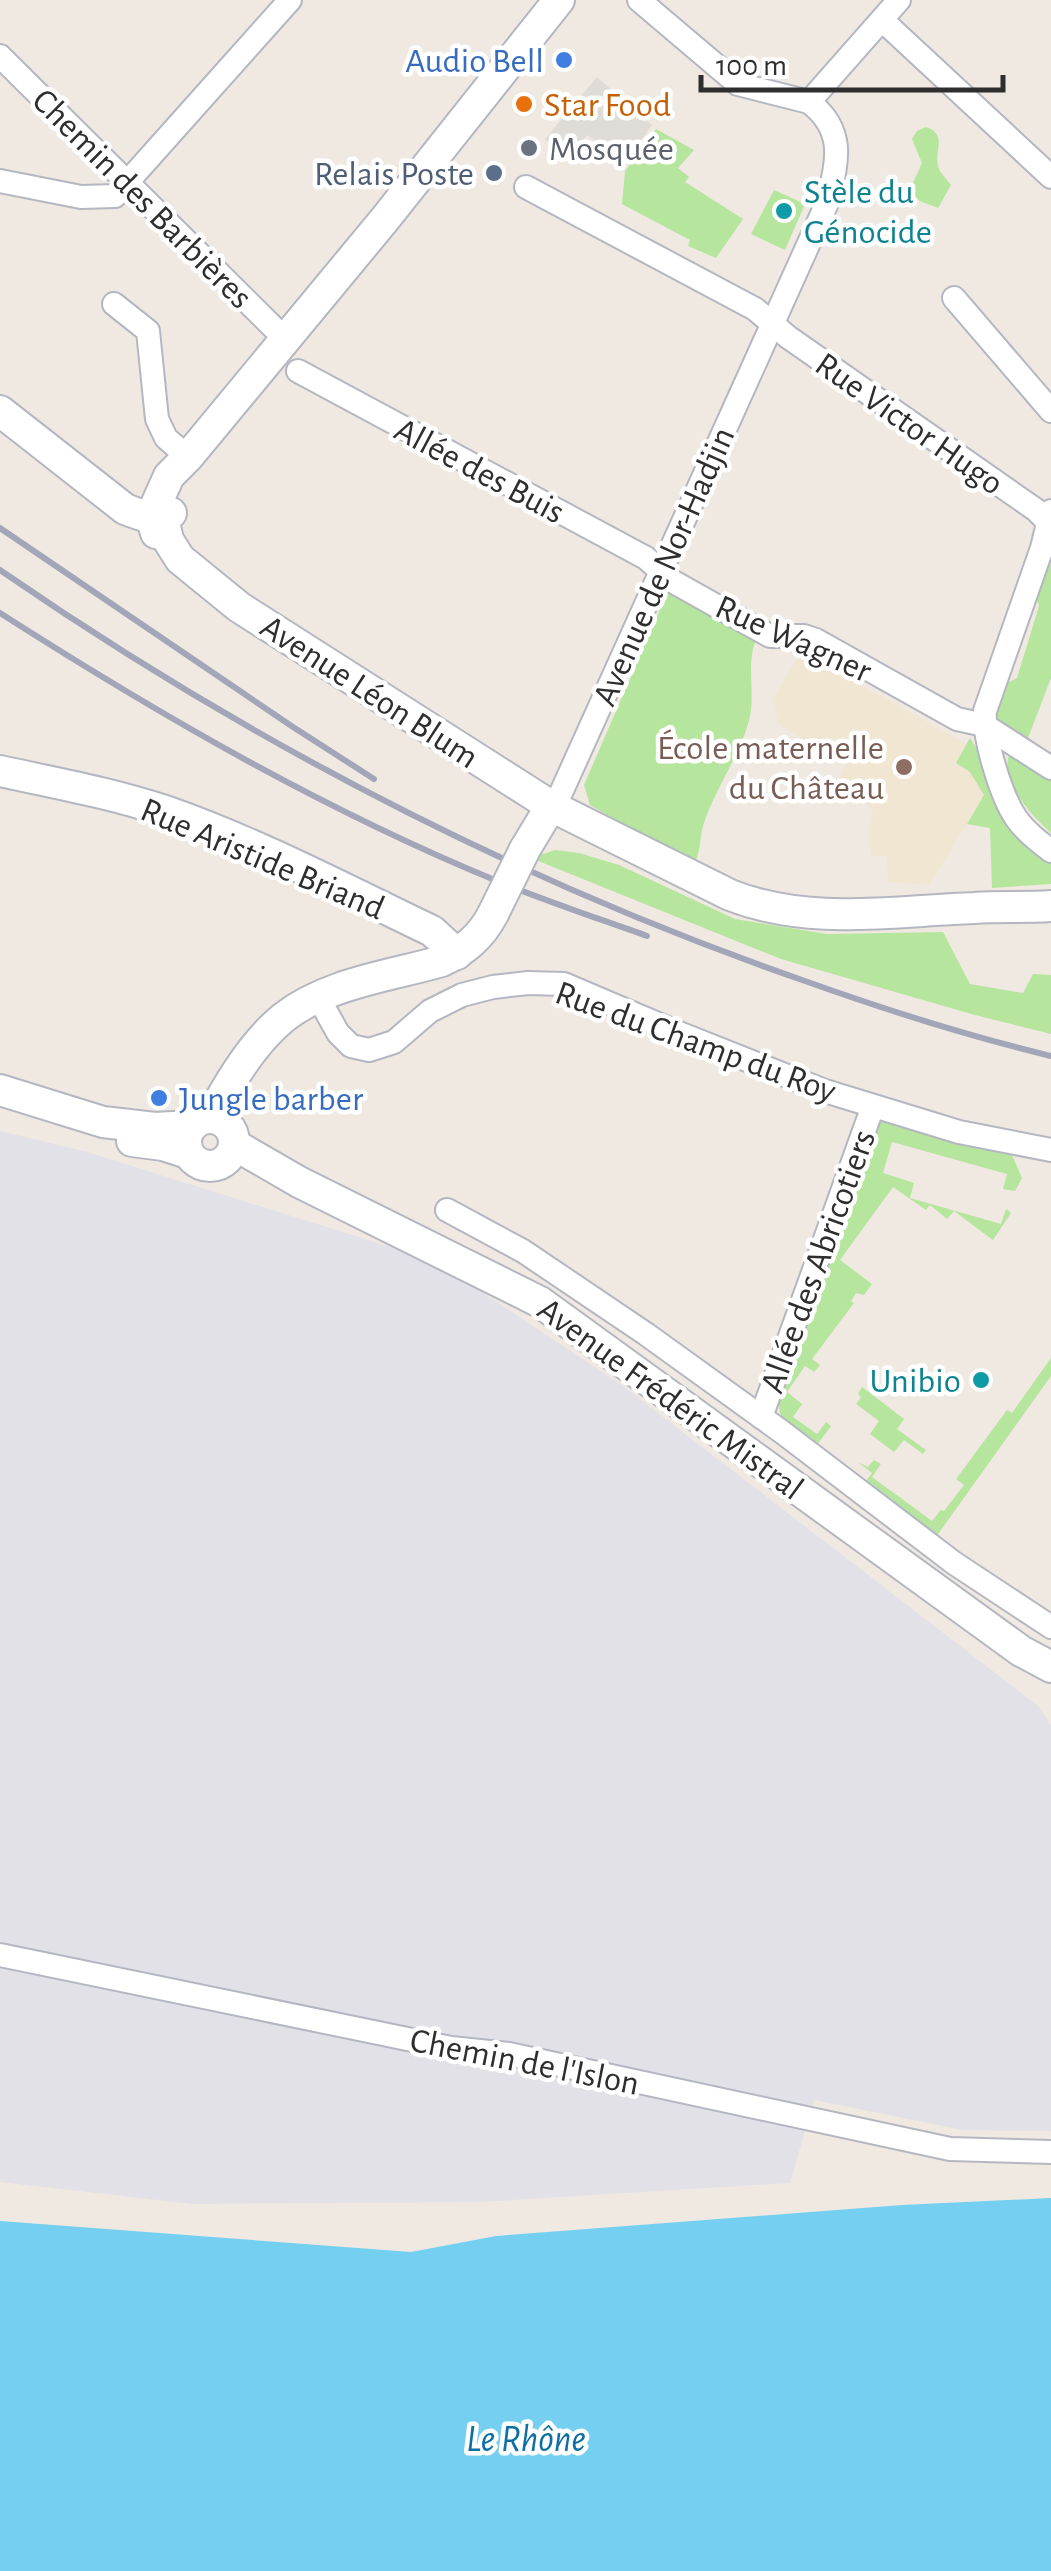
<svg xmlns="http://www.w3.org/2000/svg" width="1051" height="2571" viewBox="0 0 1051 2571" font-family="'Alegreya Sans',sans-serif">
	<style>
		.industrial { fill: #e3e1e8 }
		.education { fill: #f0e6d1 }
		.green { fill: #b6e59e }
		.plaza { fill: #dfdcd8 }
		.water { fill: #75cff0 }
		.lines { fill: none; stroke-linecap: round; stroke-linejoin: round }
		.street-casing { stroke: #b4b7c1; stroke-width: 26 }
		.secondary-casing { stroke: #b4b7c1; stroke-width: 34 }
		.street { stroke: #fff; stroke-width: 22 }
		.secondary { stroke: #fff; stroke-width: 30 }
		.rail { stroke: #a3a6b8; stroke-width: 6 }
		.secondary-bridge-casing { stroke: #b4b7c1; stroke-width: 34; stroke-linecap: butt }
		.secondary-bridge { stroke: #fff; stroke-width: 30 }
		.shop-dot { fill: #3f7fe0; stroke: #fff; stroke-width: 4 }
		.food-dot { fill: #e8710a; stroke: #fff; stroke-width: 4 }
		.worship-dot { fill: #6b7280; stroke: #fff; stroke-width: 4 }
		.service-dot { fill: #5c6f8a; stroke: #fff; stroke-width: 4 }
		.culture-dot { fill: #0f9aa8; stroke: #fff; stroke-width: 4 }
		.education-dot { fill: #8d6e63; stroke: #fff; stroke-width: 4 }
		.labels { text-anchor: middle; stroke-width: 9; stroke-linejoin: round; paint-order: stroke }
		.shop-label { font-size: 35px; fill: #366cbe; stroke: #fff; text-anchor: end }
		.food-label { font-size: 35px; fill: #c56008; stroke: #fff; text-anchor: start }
		.worship-label { font-size: 35px; fill: #5b616d; stroke: #fff; text-anchor: start }
		.service-label { font-size: 35px; fill: #4e5e75; stroke: #fff; text-anchor: end }
		.culture-label { font-size: 35px; fill: #0d838f; stroke: #fff; text-anchor: start }
		.street-label { font-size: 35px; fill: #2e2e2e; stroke: #fff }
		.education-label { font-size: 35px; fill: #785e54; stroke: #fff; text-anchor: end }
		.water-label { font-size: 38px; font-style: italic; fill: #0d6fa3; stroke: #fff }
	</style>
	<rect width="100%" height="100%" fill="#efe9e1"/>
	<polygon class="industrial" points="0,1131 87,1152 435,1261 623,1386 1038,1706 1051,1725 1051,2131 963,2130 814,2100 790,2183 480,2202 193,2204 0,2182"/>
	<polygon class="education" points="801,652 967,744 956,763 970,772 984,795 929,885 888,882 887,856 871,856 869,826 873,811 857,794 838,783 847,763 780,726 773,700"/>
	<g class="green">
		<path d="M926 127C950 135 931 153 940 171 943 176 947 180 951 185L938 208 907 196 922 163 912 139 917 131Z"/>
		<polygon points="656,129 694,150 678,168 689,177 685,182 743,219 716,258 688,246 690,240 622,204 625,171"/>
		<polygon points="774,190 805,204 785,250 751,234"/>
		<polygon points="1048,563 1051,565 1051,678 1028,738 1032,747 993,717 1005,684 1017,678 1039,606 1035,594"/>
		<path d="M668 591 755 642C746 667 756 694 749 720 741 753 717 786 705 820 699 836 702 847 694 865L590 805 584 785Z"/>
		<polygon points="970,738 977,749 996,801 1051,861 1051,884 992,888 990,828 967,824 984,795 970,772 956,763"/>
		<path d="M1008 757H1012L1051 780V833C1031 815 1004 786 1008 757Z"/>
		<polygon points="555,850 579,853 619,865 735,919 827,934 943,932 970,984 1023,993 1033,974 1051,975 1051,1034 975,1015 781,959 531,858"/>
		<polygon points="881,1121 1012,1155 1022,1178 1015,1191 1003,1189 1007,1174 892,1142 883,1173 914,1183 910,1198 1001,1224 1006,1209 1011,1213 993,1240 954,1211 947,1219 930,1205 926,1210 893,1187 840,1260 872,1284 864,1295 856,1293 851,1301 854,1303 812,1359 820,1365 814,1372 805,1366 787,1392 802,1404 793,1417 817,1434 826,1422 831,1426 817,1445 781,1417 778,1403"/>
		<polygon points="1051,1358 1051,1376 936,1537 865,1482 872,1473 858,1462 868,1467 874,1460 881,1464 872,1477 932,1521 941,1510 944,1511 964,1485 956,1479 962,1471 1007,1410 1012,1413"/>
		<polygon points="862,1387 904,1419 897,1429 926,1450 923,1454 904,1440 894,1452 870,1434 879,1421 856,1404 861,1397 858,1394"/>
	</g>
	<polygon class="plaza" points="597,77 652,125 625,162 587,135 569,159 545,139"/>
	<polygon class="water" points="1051,2198 1051,2571 0,2571 0,2221 411,2252 496,2236 902,2205"/>
	<g class="lines">
		<g class="street-casing">
			<g id="street">
				<polyline points="639,0 738,84 809,102"/>
				<polyline points="882,20 1051,177"/>
				<polyline points="0,56 285,339"/>
				<polyline points="0,181 81,197 115,196 290,0"/>
				<polyline points="526,187 755,309 788,337 1036,510 1051,525"/>
				<polyline points="954,298 1051,411"/>
				<polyline points="114,304 148,331 157,419 166,438 188,457"/>
				<polyline points="298,371 646,558 672,581 770,636 804,636 816,640 957,719 984,725 1051,768"/>
				<path d="M1051 511 1042 548 985 711C983 737 1001 796 1016 818 1025 831 1038 841 1051 851"/>
				<path d="M551 806 560 795 827 203C837 163 847 131 809 102L899 0"/>
				<polyline points="318,997 338,1033 351,1046 369,1050 394,1042 430,1011 462,995 493,987 528,983 564,984 679,1033 825,1091 959,1132 1051,1150"/>
				<polyline points="447,1210 523,1251 646,1334 782,1432 954,1563 1051,1627"/>
				<polyline points="761,1417 873,1106"/>
				<polyline points="0,1955 451,2048 509,2054 950,2149 1051,2152"/>
			</g>
		</g>
		<g class="secondary-casing">
			<g id="secondary">
				<path d="M0 411 125 509C140 515 157 522 171 513"/>
				<path d="M163 517 168 540 180 559 239 607 551 806 730 895C809 926 891 911 974 908 1000 906 1025 908 1051 906"/>
				<polyline points="156,533 151,516 169,476 188,457 385,219 559,0"/>
				<path d="M0 771C55 783 111 793 165 811 257 843 344 889 432 931L457 954"/>
				<polyline points="525,849 551,806"/>
				<polyline points="0,1090 103,1122 155,1128 191,1126"/>
				<path d="M211 1117C228 1084 254 1042 283 1018 327 983 390 976 442 961 465 950 481 937 493 914"/>
				<circle cx="210" cy="1142" r="24"/>
				<polyline points="132,1141 163,1145 188,1153"/>
				<polyline points="235,1145 299,1182 540,1302 1021,1651 1051,1667"/>
			</g>
		</g>
		<use href="#street" class="street"/>
		<use href="#secondary" class="secondary"/>
		<g class="rail">
			<polyline points="0,528 293,727 374,779"/>
			<path d="M0 570C248 741 520 882 805 981 886 1010 968 1036 1051 1056"/>
			<path d="M0 613C158 714 322 809 497 881 546 901 597 918 647 936"/>
		</g>
		<g class="secondary-bridge-casing">
			<polyline id="secondary-bridge" points="493,914 525,849"/>
		</g>
		<use href="#secondary-bridge" class="secondary-bridge"/>
	</g>
	<g class="shop-dot">
		<circle cx="564" cy="60" r="10"/>
		<circle cx="159" cy="1098" r="10"/>
	</g>
	<circle class="food-dot" cx="524" cy="104" r="10"/>
	<circle class="worship-dot" cx="529" cy="148" r="10"/>
	<circle class="service-dot" cx="494" cy="173" r="10"/>
	<g class="culture-dot">
		<circle cx="784" cy="211" r="10"/>
		<circle cx="981" cy="1380" r="10"/>
	</g>
	<circle class="education-dot" cx="904" cy="767" r="10"/>
	<g class="labels">
		<g class="shop-label">
			<text x="544" y="72">Audio Bell</text>
			<text x="179" y="1110" text-anchor="start">Jungle barber</text>
		</g>
		<g class="food-label">
			<text x="544" y="116">Star Food</text>
		</g>
		<g class="worship-label">
			<text x="549" y="160">Mosquée</text>
		</g>
		<g class="service-label">
			<text x="474" y="185">Relais Poste</text>
		</g>
		<g class="culture-label">
			<text x="804" y="203">Stèle du<tspan x="804" dy="40">Génocide</tspan></text>
			<text x="961" y="1392" text-anchor="end">Unibio</text>
		</g>
		<g class="street-label">
			<text transform="translate(143 198) rotate(45)" y="12">Chemin des Barbières</text>
			<text transform="translate(910 423) rotate(35)" y="12">Rue Victor Hugo</text>
			<text transform="translate(480 470) rotate(28)" y="12">Allée des Buis</text>
			<text transform="translate(663 566) rotate(-66)" y="12">Avenue de Nor-Hadjin</text>
			<text transform="translate(794 638) rotate(24)" y="12">Rue Wagner</text>
			<text transform="translate(370 691) rotate(33)" y="12">Avenue Léon Blum</text>
			<text transform="translate(263 858) rotate(23)" y="12">Rue Aristide Briand</text>
			<text transform="translate(696 1041) rotate(20)" y="12">Rue du Champ du Roy</text>
			<text transform="translate(817 1261) rotate(-70)" y="12">Allée des Abricotiers</text>
			<text transform="translate(671 1398) rotate(36)" y="12">Avenue Frédéric Mistral</text>
			<text transform="translate(525 2061) rotate(11)" y="12">Chemin de l'Islon</text>
		</g>
		<g class="education-label">
			<text x="884" y="759">École maternelle<tspan x="884" dy="40">du Château</tspan></text>
		</g>
		<g class="water-label">
			<text x="526" y="2451">Le Rhône</text>
		</g>
	</g>
	<path d="M701 75v15h302v-15" fill="none" stroke="#2e2e2e" stroke-width="5"/>
	<text x="716" y="75" font-size="30" fill="#2e2e2e" stroke="#ffffff" stroke-width="8" paint-order="stroke">100 m</text>
</svg>
